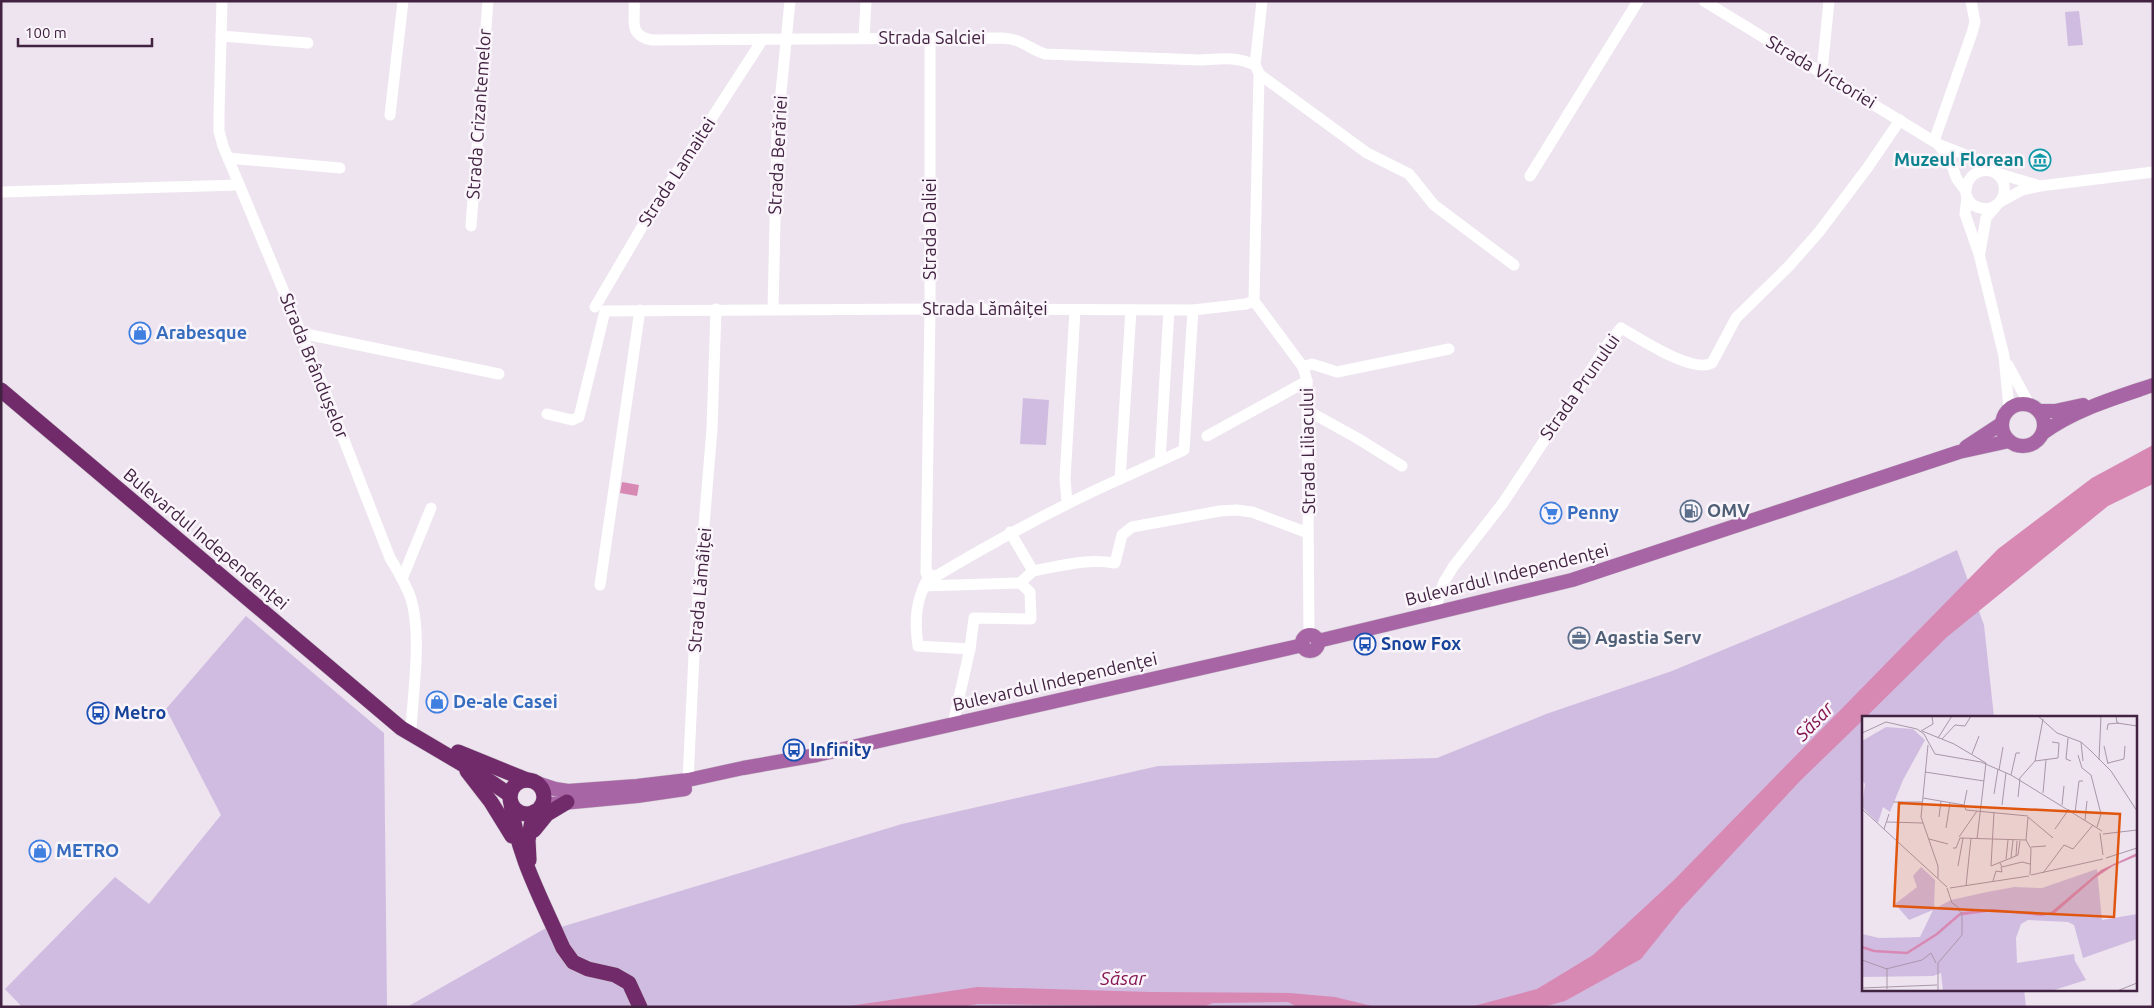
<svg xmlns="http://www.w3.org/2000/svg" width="2154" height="1008" viewBox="0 0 2154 1008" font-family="Ubuntu,sans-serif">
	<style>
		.green { fill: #d1bce1 }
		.water { fill: #d789b4 }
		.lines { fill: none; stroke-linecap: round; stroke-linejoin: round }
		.major-casing { stroke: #cac1ca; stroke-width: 15 }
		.highway-casing { stroke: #cac1ca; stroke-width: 16 }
		.minor { stroke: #fff; stroke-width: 11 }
		.major { stroke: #a865a5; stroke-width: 14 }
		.highway { stroke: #712b6b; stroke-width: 15 }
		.labels { text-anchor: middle; stroke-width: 5; stroke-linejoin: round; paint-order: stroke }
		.street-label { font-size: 18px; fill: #422241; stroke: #faf5fb }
		.culture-label { font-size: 18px; font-weight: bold; fill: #0d838f; stroke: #faf5fb; text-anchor: end }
		.shop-label { font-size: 18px; font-weight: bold; fill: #366cbe; stroke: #faf5fb; text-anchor: start }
		.service-label { font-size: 18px; font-weight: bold; fill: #4e5e75; stroke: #faf5fb; text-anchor: start }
		.transit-label { font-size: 18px; font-weight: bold; fill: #164399; stroke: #faf5fb; text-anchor: start }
		.water-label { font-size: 19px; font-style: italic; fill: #841651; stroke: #faf5fb }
		.inset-river { fill: none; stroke: #d789b4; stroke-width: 2.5 }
		.inset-road { fill: none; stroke: #a996a9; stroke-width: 1 }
		.view { fill: #e0560f; fill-opacity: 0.15; stroke: #e0560f; stroke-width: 2.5 }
		.inset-edge { fill: none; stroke: #422241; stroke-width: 2.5 }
	</style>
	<rect width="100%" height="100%" fill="#ede4ef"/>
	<g class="green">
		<polygon points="2079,11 2083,45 2068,46 2065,12"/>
		<polygon points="1023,398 1049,400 1046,445 1020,444"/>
		<polygon points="1957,550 1984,625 1994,717 1863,717 1863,989 2024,989 2026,1007 407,1007 553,924 561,927 902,824 1158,766 1437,758 1546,714 1672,671 1906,574"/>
		<polygon points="246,616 384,733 387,1007 22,1007 5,989 115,877 149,904 221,815 166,709"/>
	</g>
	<g class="water">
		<polygon points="2153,445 2153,484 2108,506 1947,637 1866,717 1863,717 1863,720 1800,781 1681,909 1641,959 1565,1001 1543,1007 1470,1007 1537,989 1593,955 1674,880 1998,549 2092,478"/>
		<polygon points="622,482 639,485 637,496 620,493"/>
		<polygon points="977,987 1151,992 1290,993 1335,997 1376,1007 1297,1007 1288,1002 1213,1003 1203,1007 978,1004 960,1007 843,1007"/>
	</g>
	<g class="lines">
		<g class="major-casing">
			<g id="major">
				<circle cx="2023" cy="425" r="21"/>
				<polyline points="2039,411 2055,411 2083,405"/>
				<path d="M2043 433C2074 410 2115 398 2153 385"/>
				<polyline points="1966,447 2001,424"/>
				<circle cx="1310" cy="643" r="8"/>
				<polyline points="1318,641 1572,580 1959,452 2009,441"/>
				<polyline points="537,783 555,789 568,791 637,786 688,780 743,768 817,755 1303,645"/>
				<polyline points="541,805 637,796 685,789"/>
			</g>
		</g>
		<g class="highway-casing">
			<g id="highway">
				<polyline points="1,390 401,728 479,774 510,795"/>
				<polyline points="458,752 527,780"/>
				<polyline points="467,771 491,802 512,836"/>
				<circle cx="527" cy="797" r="17"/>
				<path d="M511 803C516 854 543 902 563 948L573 962 588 969 615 975 629 983 640 1007"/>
				<polyline points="534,830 547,814 567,802"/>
				<polyline points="529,860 528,840 534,812"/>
			</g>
		</g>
		<g class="minor">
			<path d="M222 1 219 114V131L223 146 319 376 390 558C398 571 406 584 411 599 422 635 413 692 411 729"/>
			<path d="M634 1C636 20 627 35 652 40L1002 38C1023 39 1027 48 1045 54L1200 60C1220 59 1236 56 1255 65"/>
			<polyline points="1704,1 1938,144 1966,155 1992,171"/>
			<polyline points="221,36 308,43"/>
			<polyline points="864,38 866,1"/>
			<path d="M930 39V309L926 573 934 576 938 575C997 540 1057 507 1120 479L1131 310"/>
			<polyline points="1258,71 1255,65 1262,1"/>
			<polyline points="1822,71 1829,1"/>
			<polyline points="390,115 403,1"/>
			<polyline points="1934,141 1972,33 1975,22 1971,1"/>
			<path d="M1938 144C1942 150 1948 156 1951 163 1953 167 1954 172 1956 177 1958 182 1962 185 1965 190 1967 193 1965 193 1967 197 1971 207 1983 211 1993 207 1999 204 2003 199 2004 193 2008 166 1969 161 1966 190"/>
			<polyline points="228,158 340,168"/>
			<polyline points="1997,173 2040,186"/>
			<polyline points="1530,176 1638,1"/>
			<polyline points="1,192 238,185"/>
			<polyline points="1967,197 1965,214 1979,254 2004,356 2009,408"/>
			<polyline points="2000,202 2022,190 2040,186 2153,172"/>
			<polyline points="471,226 488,1"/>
			<polyline points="1980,252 1986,218 1996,206"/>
			<polyline points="595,307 649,215 763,39"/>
			<polyline points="773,310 777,133 790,1"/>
			<polyline points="301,333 499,374"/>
			<polyline points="2008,365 2029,404"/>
			<polyline points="1303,367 1312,364 1337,372 1449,349"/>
			<polyline points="1308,411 1357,438 1402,466"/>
			<polyline points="547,414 572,420 579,417 605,311 930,309 1193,310 1246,304 1254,301"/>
			<polyline points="1207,436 1307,381"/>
			<polyline points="1160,461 1169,310"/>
			<polyline points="1120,479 1184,450 1193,310"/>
			<polyline points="1067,502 1065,479 1075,310"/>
			<path d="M1010 532 1033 571C1061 566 1087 558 1115 563L1122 535 1132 527 1220 511 1236 510 1252 512 1308 533"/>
			<path d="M929 576C916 600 914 618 918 646L970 649"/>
			<polyline points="402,579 431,508"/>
			<polyline points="600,585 640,310"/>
			<polyline points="924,586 1020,583"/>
			<path d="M1434 613 1444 582 1453 567 1503 503 1608 344 1621 328C1639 338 1692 374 1712 363L1736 318 1789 266 1819 232 1868 167 1900 120"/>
			<polyline points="1309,636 1307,381 1303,367 1254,301 1259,74 1367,153 1409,174 1434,205 1514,265"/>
			<polyline points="953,724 970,649 974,618 1031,619 1030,592 1020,583 1033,571"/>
			<polyline points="688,780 695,634 712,429 716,309"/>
		</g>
		<use href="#major" class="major"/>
		<use href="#highway" class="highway"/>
	</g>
	<defs>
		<g id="museum-ring" transform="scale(1.125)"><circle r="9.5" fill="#faf5fb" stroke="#0f9aa8" stroke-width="1.5"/><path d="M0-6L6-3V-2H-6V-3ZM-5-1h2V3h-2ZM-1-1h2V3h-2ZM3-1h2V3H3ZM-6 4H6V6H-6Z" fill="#0f9aa8"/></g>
		<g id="shop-ring" transform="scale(1.125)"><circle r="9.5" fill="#faf5fb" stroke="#3f7fe0" stroke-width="1.5"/><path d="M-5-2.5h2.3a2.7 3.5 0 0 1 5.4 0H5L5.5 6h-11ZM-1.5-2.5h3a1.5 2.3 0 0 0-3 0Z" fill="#3f7fe0"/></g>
		<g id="fuel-ring" transform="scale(1.125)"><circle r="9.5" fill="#faf5fb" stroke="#5c6f8a" stroke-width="1.5"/><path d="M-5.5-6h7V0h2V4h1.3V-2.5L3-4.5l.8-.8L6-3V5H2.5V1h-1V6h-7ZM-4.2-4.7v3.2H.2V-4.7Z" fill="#5c6f8a"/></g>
		<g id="supermarket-ring" transform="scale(1.125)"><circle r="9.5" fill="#faf5fb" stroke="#3f7fe0" stroke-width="1.5"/><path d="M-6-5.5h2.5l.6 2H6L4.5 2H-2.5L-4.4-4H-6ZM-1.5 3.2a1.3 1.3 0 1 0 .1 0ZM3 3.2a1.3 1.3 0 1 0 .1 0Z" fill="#3f7fe0"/></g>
		<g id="office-ring" transform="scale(1.125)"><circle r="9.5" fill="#faf5fb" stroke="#5c6f8a" stroke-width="1.5"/><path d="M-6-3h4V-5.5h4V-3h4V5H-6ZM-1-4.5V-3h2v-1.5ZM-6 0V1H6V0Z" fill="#5c6f8a"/></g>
		<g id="bus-ring" transform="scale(1.125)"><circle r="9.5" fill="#faf5fb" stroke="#1a4fb4" stroke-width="1.5"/><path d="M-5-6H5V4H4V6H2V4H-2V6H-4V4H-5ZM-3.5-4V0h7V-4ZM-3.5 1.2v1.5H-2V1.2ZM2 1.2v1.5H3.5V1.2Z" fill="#1a4fb4"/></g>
	</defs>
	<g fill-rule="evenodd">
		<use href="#museum-ring" x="2040" y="160"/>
		<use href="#shop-ring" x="140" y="333"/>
		<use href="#fuel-ring" x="1691" y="511"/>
		<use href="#supermarket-ring" x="1551" y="513"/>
		<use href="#office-ring" x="1579" y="638"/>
		<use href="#bus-ring" x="1365" y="644"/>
		<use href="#shop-ring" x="437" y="702"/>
		<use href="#bus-ring" x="98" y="713"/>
		<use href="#bus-ring" x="794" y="750"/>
		<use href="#shop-ring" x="40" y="851"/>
	</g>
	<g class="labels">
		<g class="street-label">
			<text x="932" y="44">Strada Salciei</text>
			<text transform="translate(1821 72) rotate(31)" y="6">Strada Victoriei</text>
			<text transform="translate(479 114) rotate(-86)" y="6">Strada Crizantemelor</text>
			<text transform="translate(778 155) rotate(-87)" y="6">Strada Berăriei</text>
			<text transform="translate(677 172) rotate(-57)" y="6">Strada Lamaitei</text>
			<text transform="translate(930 229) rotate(-90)" y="6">Strada Daliei</text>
			<text x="985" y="315">Strada Lămâiței</text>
			<text transform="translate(314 366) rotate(68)" y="6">Strada Brândușelor</text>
			<text transform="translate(1580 387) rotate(-55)" y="6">Strada Prunului</text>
			<text transform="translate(1308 451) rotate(-91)" y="6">Strada Liliacului</text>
			<text transform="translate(206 539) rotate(40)" y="6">Bulevardul Independenței</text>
			<text transform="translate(1507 575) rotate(-14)" y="6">Bulevardul Independenței</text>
			<text transform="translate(700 590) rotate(-85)" y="6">Strada Lămâiței</text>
			<text transform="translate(1055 682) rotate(-13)" y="6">Bulevardul Independenței</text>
		</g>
		<g class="culture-label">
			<text x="2024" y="166">Muzeul Florean</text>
		</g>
		<g class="shop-label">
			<text x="156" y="339">Arabesque</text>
			<text x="1567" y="519">Penny</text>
			<text x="453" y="708">De-ale Casei</text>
			<text x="56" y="857">METRO</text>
		</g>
		<g class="service-label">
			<text x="1707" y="517">OMV</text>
			<text x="1595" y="644">Agastia Serv</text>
		</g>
		<g class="transit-label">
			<text x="1381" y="650">Snow Fox</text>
			<text x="114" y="719">Metro</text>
			<text x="810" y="756">Infinity</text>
		</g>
		<g class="water-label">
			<text transform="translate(1814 721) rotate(-46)" y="7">Săsar</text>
			<text x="1123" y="985">Săsar</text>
		</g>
	</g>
	<g transform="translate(1862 716)">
		<rect width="275" height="275" fill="#ede4ef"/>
		<path d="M24 11 51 13 63 24 41 64 28 96 21 91 16 107 0 91 3 68 0 64V25ZM59 151 73 164 72 193 89 184 125 176 152 171 180 172 235 153 240 204 275 198V223L221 242 212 209 206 206 166 204 159 208 154 222 155 247 212 238 213 245 224 264 189 275H81L79 257 71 260 0 261V218L17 222 58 221 71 194 47 204 33 188 55 171 51 160Z" fill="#d1bce1"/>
		<path d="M275 137V140L251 150 233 162 192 198 179 200 132 195 95 200 99 196 132 193 179 198 189 196 239 154Z" fill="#d789b4"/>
		<path class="inset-river" d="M0 231 12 235 45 237 75 218 98 198"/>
		<path class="inset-road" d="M176 0 195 17 219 26 229 35 249 55 275 95M254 0 255 7 275 10M245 14 246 8 257 7M59 15 71 8 70 0M60 15 92 28 124 47 115 123M0 17 24 6 55 13 62 18 73 38 119 46 149 59 240 115M76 22 90 0M206 22 204 43 209 45M80 23 93 9 103 10 109 0M219 26 221 45M66 29 59 101 76 150V162M242 30 246 48M110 38 117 20M216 39 220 52 229 59 239 98 235 111M237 44 239 0M173 45 196 42 197 27 190 26M246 47 262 43 263 30M137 54 141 31M63 56 122 65M149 59 154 37H158M157 63 173 45 181 3M181 77 184 44M132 78 136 53M156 81 158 63M61 82 102 89 105 74M31 86H60M102 89 104 94 166 100M140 89 144 57M200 89 202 70M0 93 85 171M132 96 129 150 149 142 151 124M213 97 217 65H221M77 101 79 85M223 104 225 85M25 106 61 107M84 112 88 87M22 113 27 98M193 113 207 93M238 117 241 139M241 118 275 114M97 121 115 95M67 123 86 128M169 131 184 130M91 132H94L98 122 164 124M154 140 155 125M149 142 156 139 158 125M244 142 275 132M144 143 146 124M138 147 140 151 160 146 168 148M96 150 101 122M181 157 202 129 211 133 231 109M168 159 169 133 164 124 166 101 191 122M169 159 241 143M131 165 134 155 140 156 139 151M104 170 109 122M88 172 167 160M0 244 25 253V273M24 253 60 244 69 237 74 247M0 272 75 269M76 275V247L100 219V200L96 191 90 187 85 172M255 275 275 267"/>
		<path class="view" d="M37 87 258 98 252 201 32 190Z"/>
		<rect width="275" height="275" class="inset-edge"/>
	</g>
	<rect width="2154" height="1008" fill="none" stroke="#422241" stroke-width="5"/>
	<path d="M18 38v8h134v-8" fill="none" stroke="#422241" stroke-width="2.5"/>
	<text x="25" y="38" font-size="15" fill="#422241" stroke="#faf5fb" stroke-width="4" paint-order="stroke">100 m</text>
</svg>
